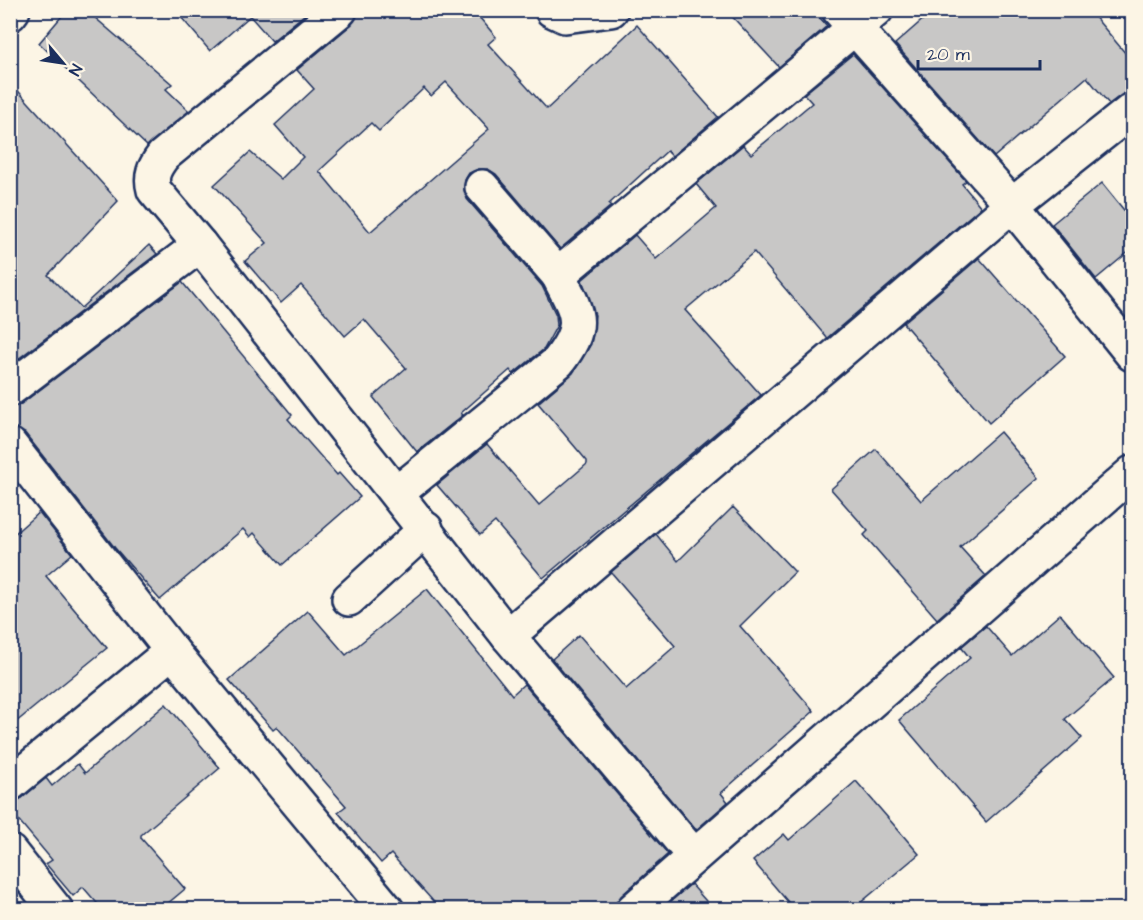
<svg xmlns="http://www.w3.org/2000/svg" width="1143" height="920" viewBox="0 0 1143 920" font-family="'Architects Daughter',sans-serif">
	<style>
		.building { fill: #c8c7c6; stroke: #1b2f5e; stroke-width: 1.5; fill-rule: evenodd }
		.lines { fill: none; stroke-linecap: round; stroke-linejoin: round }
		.minor-casing { stroke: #1b2f5e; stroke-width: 38 }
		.minor { stroke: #fcf5e5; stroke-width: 33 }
	</style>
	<rect width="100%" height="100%" fill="#fcf5e5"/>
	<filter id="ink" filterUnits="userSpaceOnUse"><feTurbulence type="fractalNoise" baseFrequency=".0167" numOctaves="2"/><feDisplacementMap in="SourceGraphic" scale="12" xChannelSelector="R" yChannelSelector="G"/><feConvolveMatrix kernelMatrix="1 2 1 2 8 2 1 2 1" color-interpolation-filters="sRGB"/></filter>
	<g filter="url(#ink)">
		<g class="building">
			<polygon points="67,10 86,10 172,84 166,89 189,111 147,146 39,43"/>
			<polygon points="175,10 310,10 272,41 250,16 210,51"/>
			<path d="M358 10H473L496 37 488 44 547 109 637 25 718 117 672 156 667 151 609 204 611 206 560 249 496 174 488 169H479L469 173 465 180 464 190 467 199 542 286 556 315 557 325 544 349 513 374 510 370 461 413 463 415 417 452 373 397 406 368 364 319 345 336 301 285 281 303 245 261 267 243 214 185 250 152 281 179 303 157 275 125 314 89 297 70 352 24ZM446 82 489 129 370 232 319 171 371 123 379 131 424 88 431 96Z"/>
			<polygon points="726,10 813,10 827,26 779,67"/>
			<polygon points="934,10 1089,10 1132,61 1132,87 1109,104 1087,77 994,157 895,44"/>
			<polygon points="853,54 966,181 962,184 981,207 827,338 754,252 685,310 761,395 543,578 495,522 480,535 437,485 487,444 539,505 587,464 587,461 538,403 573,373 591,344 595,315 582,280 635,235 656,259 716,208 696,184 743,145 751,154 812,103 804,94"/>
			<polygon points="10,82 118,201 48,275 81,308 149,245 157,254 10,365"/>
			<polygon points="1102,183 1132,220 1132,249 1096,279 1052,224"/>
			<polygon points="979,258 1065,356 989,423 903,323"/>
			<polygon points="182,282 292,415 288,419 337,475 339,473 360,497 282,565 254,533 250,537 243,529 160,600 115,548 25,433 10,427 10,407 21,404"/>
			<polygon points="1000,432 1039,478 960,547 986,576 937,619 864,535 868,531 831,489 876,449 921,501"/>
			<polygon points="733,507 795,572 740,626 814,711 721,793 728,802 696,830 552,659 579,635 626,689 675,646 611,572 656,534 678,561"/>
			<polygon points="39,512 72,554 46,576 107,648 10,727 10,532 13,535"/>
			<polygon points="427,589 512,695 524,684 668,854 621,896 615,909 440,909 391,854 381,863 338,812 346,806 277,727 273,730 229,680 308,611 346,655"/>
			<polygon points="1060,614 1114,678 1065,719 1082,738 986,822 899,720 970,658 961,647 986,626 1012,656"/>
			<polygon points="166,704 220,768 141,835 141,838 185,889 161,909 102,909 83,887 73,896 46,864 52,860 10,810 10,802 22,798 46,778 52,786 78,764 85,773"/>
			<polygon points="856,781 919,854 853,909 794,909 753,861 784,834 789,840"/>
			<polygon points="691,884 713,909 662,909"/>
		</g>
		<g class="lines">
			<g class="minor-casing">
				<g id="minor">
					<polyline points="552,10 565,16 611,10"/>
					<polyline points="839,10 1012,205 1132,354"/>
					<polyline points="10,14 13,10"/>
					<polyline points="482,187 558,275 876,10"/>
					<path d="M200 245 154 190C150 176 154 168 163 156L340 10"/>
					<polyline points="10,389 200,245 508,636"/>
					<polyline points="10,445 172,651 387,910"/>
					<path d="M397 493 558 362C587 324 578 314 558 275"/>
					<polyline points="349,599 426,529"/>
					<polyline points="10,784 172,651"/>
					<polyline points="10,852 56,910"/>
					<polyline points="694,856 508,636 1012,205 1132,110"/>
					<polyline points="633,910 1132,473"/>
				</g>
			</g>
			<use href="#minor" class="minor"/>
		</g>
	</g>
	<rect width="1143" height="920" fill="none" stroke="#fcf5e5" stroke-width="36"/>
	<rect x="18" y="18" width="1107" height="884" fill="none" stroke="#1b2f5e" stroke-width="2" filter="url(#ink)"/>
	<g transform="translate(63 63) rotate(119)" stroke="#fcf5e5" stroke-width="4.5" paint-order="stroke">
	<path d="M0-4.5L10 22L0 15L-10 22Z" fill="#1b2f5e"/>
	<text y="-9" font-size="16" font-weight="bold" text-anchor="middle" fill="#1b2f5e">N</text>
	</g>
	<path d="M918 60v9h122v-9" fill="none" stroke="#1b2f5e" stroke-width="3"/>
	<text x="927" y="60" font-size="18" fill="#1b2f5e" stroke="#fcf5e5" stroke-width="4.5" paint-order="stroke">20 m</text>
</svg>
